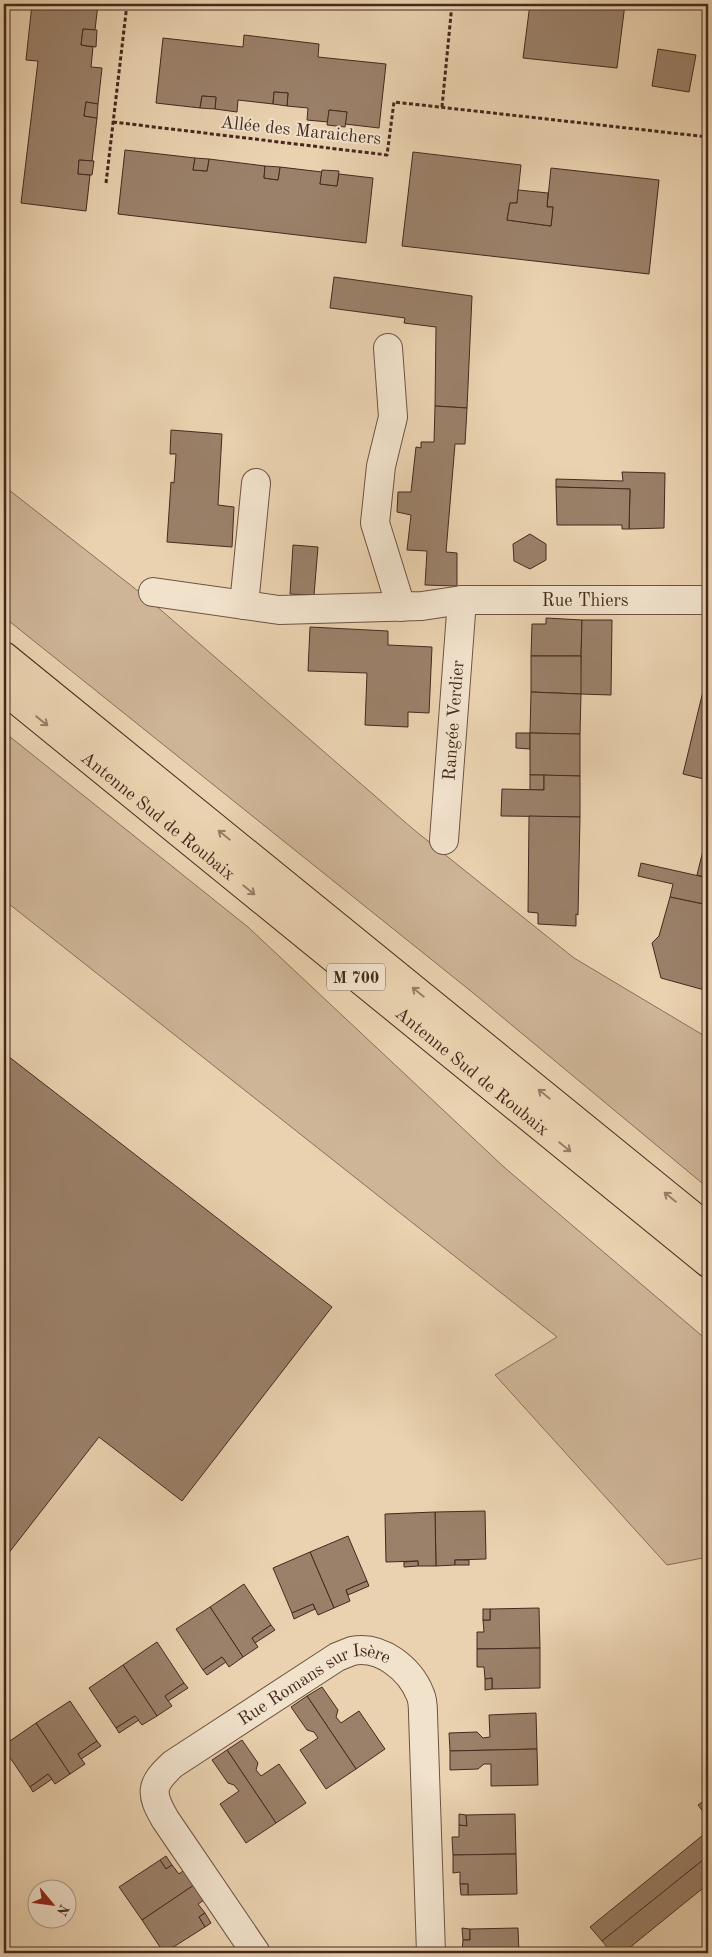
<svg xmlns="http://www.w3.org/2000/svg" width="712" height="1957" viewBox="0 0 712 1957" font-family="'Old Standard TT',serif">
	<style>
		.green { fill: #ceb597; stroke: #8a6f5a }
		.building { fill: #9b816a; stroke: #45291e }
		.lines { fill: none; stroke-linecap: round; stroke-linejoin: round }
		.minor-casing { stroke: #6e5342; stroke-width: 30 }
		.highway-casing { stroke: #45291e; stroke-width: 30 }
		.path { stroke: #45291e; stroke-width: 3; stroke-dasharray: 4 2.5; stroke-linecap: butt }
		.minor { stroke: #f1e2cc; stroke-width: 28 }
		.highway { stroke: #ead2b0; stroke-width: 28 }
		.oneway { stroke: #987e67 }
		.labels { text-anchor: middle; stroke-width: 4; stroke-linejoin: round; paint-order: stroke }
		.shield { fill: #f1e2cc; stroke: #796052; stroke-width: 1 }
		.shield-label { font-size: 16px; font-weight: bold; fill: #45291e }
		.street-label { font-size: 18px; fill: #45291e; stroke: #f1e2cc }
	</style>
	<rect width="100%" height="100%" fill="#ead2b0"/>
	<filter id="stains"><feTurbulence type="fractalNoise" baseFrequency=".004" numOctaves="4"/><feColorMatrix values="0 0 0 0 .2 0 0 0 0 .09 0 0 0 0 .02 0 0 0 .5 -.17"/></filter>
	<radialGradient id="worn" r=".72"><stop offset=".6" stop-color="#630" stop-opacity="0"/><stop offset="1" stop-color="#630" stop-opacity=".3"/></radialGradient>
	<g class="green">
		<polygon points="4,486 147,598 413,829 574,958 708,1038 708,1188 472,992 4,617"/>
		<polygon points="4,732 248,927 505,1168 708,1341 708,1557 667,1565 495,1375 557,1337 4,900"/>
	</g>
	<g class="building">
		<polygon points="32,4 98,4 95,30 83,29 81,45 93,47 91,67 102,68 98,104 86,102 84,116 97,118 92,161 79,160 78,174 90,175 86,211 21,203 38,61 26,60"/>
		<polygon points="530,4 625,4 617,68 523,58"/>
		<polygon points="83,29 97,30 96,47 81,45"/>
		<polygon points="244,35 319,44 318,57 386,64 379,128 345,124 347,112 329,110 328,122 307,120 308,108 287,106 288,93 274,92 273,104 238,100 237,112 215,109 216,97 202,96 200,108 156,103 163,38 243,47"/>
		<polygon points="658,49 696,55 689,92 652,86"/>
		<polygon points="274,92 288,93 287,106 273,104"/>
		<polygon points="202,96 216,97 215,109 200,108"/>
		<polygon points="86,102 98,104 97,118 84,116"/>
		<polygon points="329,110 347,112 345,127 327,125"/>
		<polygon points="125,150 195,158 193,170 207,171 209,159 265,166 264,178 278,180 280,167 322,172 320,184 337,186 339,174 373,178 366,243 118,214"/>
		<polygon points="413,152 521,165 517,203 510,203 507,220 551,226 553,207 547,207 551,168 659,180 649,274 402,246"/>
		<polygon points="195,158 209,159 207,171 193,170"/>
		<polygon points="79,160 94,161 92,175 78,174"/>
		<polygon points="265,166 280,167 278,180 264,178"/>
		<polygon points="322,170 339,171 337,186 320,184"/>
		<polygon points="518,190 548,193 547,207 553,207 551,226 507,220 510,203 517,203"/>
		<polygon points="334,277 472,296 467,408 435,406 436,327 404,323 405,318 330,308"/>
		<polygon points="435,406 467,408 465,444 455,444 446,552 457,553 457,586 425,585 427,551 407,550 411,515 397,512 398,492 411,492 416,447 421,448 421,442 434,442"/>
		<polygon points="171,430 222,434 218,505 234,507 232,547 167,542 171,482 174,483 176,454 170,454"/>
		<polygon points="622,472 665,473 664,528 629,529 630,489 556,487 556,479 623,481"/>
		<polygon points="556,487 630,489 629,529 622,529 622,525 557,525"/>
		<polygon points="530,534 546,544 546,560 530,569 514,561 513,544"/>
		<polygon points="293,545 318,547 314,595 290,594"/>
		<polygon points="546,618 582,620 581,656 531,656 532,624 546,624"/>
		<polygon points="582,620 612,620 611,695 580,694"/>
		<polygon points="310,627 388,631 388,645 432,647 429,713 408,712 408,727 365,725 367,673 308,671"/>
		<polygon points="531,656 581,656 581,694 531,692"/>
		<polygon points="704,687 708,688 708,780 683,774"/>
		<polygon points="531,692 581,694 580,734 530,733"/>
		<polygon points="516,733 530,733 530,749 516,748"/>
		<polygon points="530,733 580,734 580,776 530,775"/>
		<rect x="530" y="775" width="14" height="15"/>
		<polygon points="544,775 580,776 580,817 501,816 502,789 544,790"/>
		<polygon points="529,816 580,817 578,915 576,914 576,926 538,924 538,913 528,912"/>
		<polygon points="708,830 708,878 697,875"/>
		<polygon points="641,863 708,878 708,905 670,897 673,884 638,876"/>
		<polygon points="670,897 708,905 708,991 661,978 652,943 659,936"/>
		<polygon points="4,1053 332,1307 182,1501 99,1437 4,1559"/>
		<polygon points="485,1511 486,1559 455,1560 455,1565 436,1566 435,1512"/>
		<polygon points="435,1512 436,1566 418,1566 418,1561 386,1562 385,1514"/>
		<polygon points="348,1536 367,1581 346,1590 350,1601 334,1608 310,1552"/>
		<polygon points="310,1552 334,1608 318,1615 313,1604 292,1613 273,1568"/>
		<rect x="455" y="1560" width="14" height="5"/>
		<polygon points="418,1561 418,1566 404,1567 404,1562"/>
		<polygon points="367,1581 369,1586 348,1595 346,1590"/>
		<polygon points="244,1584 271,1625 252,1638 258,1647 243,1657 210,1607"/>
		<polygon points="313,1604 315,1609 294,1619 292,1613"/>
		<polygon points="210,1607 243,1657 229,1667 222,1657 203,1670 176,1629"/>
		<polygon points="539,1608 540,1648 477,1649 477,1632 484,1632 483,1620 490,1620 490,1609"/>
		<rect x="483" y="1609" width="7" height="11"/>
		<polygon points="271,1625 275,1630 255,1643 252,1638"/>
		<polygon points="157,1642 184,1683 165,1696 172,1706 157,1716 123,1665"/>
		<polygon points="540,1648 540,1688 492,1689 492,1678 485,1679 484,1667 477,1667 477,1649"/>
		<polygon points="222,1657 226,1662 207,1675 203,1670"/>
		<polygon points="123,1665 157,1716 142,1725 135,1716 116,1728 89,1688"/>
		<polygon points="492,1678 492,1689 485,1690 485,1679"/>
		<polygon points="184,1683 188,1688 168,1701 165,1696"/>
		<polygon points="322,1687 338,1710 336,1717 341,1723 359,1711 385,1749 356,1769 307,1696"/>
		<polygon points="307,1696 356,1769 326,1789 300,1750 318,1738 314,1732 307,1730 291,1707"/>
		<polygon points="70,1701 97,1741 78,1754 85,1764 70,1774 36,1723"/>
		<polygon points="536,1713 537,1749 450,1751 449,1733 477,1732 483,1738 490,1737 489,1715"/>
		<polygon points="135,1716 139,1720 119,1733 116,1728"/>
		<polygon points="36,1723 70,1774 55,1784 48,1774 30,1787 4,1749 4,1745"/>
		<polygon points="242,1740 258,1763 256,1770 261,1776 279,1764 306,1803 276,1823 227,1750"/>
		<polygon points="97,1741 101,1746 81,1759 78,1754"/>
		<polygon points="537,1749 538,1785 491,1786 491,1764 484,1764 478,1769 450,1770 450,1751"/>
		<polygon points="227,1750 276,1823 246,1843 220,1804 239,1791 234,1785 228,1783 212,1760"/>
		<polygon points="48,1774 52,1779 33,1792 30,1787"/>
		<polygon points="708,1798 708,1818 698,1805"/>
		<polygon points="459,1814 466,1815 467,1826 459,1825"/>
		<polygon points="515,1814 516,1854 453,1855 452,1837 459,1837 459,1825 467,1826 466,1815"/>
		<polygon points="708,1831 708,1856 602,1941 590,1927"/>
		<polygon points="516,1854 517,1894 468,1895 468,1884 460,1884 460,1872 453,1873 453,1855"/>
		<polygon points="166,1856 172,1865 166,1869 160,1860"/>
		<polygon points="708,1856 708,1884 623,1953 612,1953 602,1941"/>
		<polygon points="160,1860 166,1869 172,1865 179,1874 184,1870 194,1885 142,1920 119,1887"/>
		<polygon points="460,1884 468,1884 468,1895 461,1895"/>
		<polygon points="194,1885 204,1900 198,1904 205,1913 199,1917 205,1927 164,1953 142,1920"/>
		<polygon points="205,1913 211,1923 205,1927 199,1917"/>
		<polygon points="462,1928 470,1929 470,1940 463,1940"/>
		<polygon points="518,1928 519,1953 455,1953 455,1951 462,1951 463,1940 470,1940 470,1929"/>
	</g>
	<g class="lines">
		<g class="minor-casing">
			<g id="minor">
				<polyline points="388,348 393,417 381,466 375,523 401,607"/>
				<path id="s1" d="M153 592 279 610 422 606 462 600H708"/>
				<polyline points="244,605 256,483"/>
				<path id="s2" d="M444 840 462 600"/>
				<path id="s3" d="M256 1953 165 1819C150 1793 150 1785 173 1764L337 1657C342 1655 347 1653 352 1651 381 1645 410 1669 420 1694 423 1700 423 1708 423 1714L431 1953"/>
			</g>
		</g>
		<g class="highway-casing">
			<g id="highway">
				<polyline points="4,656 708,1228"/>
				<path id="s4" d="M4 690 708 1263"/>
			</g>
		</g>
		<g class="path">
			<polyline points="442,107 452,4"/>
			<polyline points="113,122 387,155 394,102 708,137"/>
			<polyline points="106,183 127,4"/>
		</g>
		<use href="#minor" class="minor"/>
		<use href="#highway" class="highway"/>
	</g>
	<defs><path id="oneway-shaft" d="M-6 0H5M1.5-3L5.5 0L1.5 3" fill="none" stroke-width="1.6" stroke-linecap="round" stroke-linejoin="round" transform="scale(1.25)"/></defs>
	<g class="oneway">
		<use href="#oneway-shaft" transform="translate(42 721) rotate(39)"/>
		<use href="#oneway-shaft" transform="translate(224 835) rotate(-141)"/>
		<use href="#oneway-shaft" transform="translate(249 890) rotate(39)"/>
		<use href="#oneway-shaft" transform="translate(418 992) rotate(-141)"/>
		<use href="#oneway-shaft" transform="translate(544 1094) rotate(-141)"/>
		<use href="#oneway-shaft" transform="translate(565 1147) rotate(39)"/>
		<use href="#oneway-shaft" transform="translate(670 1197) rotate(-141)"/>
	</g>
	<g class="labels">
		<rect class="shield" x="327" y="963.5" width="58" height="27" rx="4"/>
		<g class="shield-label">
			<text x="356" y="983">M 700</text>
		</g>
		<g class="street-label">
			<text transform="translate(301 130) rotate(6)" y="6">Allée des Maraichers</text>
			<text dy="6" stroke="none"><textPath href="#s1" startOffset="434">Rue Thiers</textPath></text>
			<text dy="6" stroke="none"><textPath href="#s2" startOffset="120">Rangée Verdier</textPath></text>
			<text dy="6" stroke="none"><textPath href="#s4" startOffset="199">Antenne Sud de Roubaix</textPath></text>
			<text dy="6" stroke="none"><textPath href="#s4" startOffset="604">Antenne Sud de Roubaix</textPath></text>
			<text dy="6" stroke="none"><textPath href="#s3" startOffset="391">Rue Romans sur Isère</textPath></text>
		</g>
	</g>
	<rect width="712" height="1957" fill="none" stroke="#ead2b0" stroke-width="20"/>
	<rect x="5" y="5" width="702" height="1947" fill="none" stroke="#45291e" stroke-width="2.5"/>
	<rect x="10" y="10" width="692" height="1937" fill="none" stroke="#45291e"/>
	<g transform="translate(52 1904) rotate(119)"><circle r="24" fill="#f1e2cc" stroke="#ac9886"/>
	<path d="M0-4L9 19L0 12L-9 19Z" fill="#8f2418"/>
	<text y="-8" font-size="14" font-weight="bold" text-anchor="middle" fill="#45291e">N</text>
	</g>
	<rect width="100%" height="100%" filter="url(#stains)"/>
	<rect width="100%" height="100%" fill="url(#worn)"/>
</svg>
